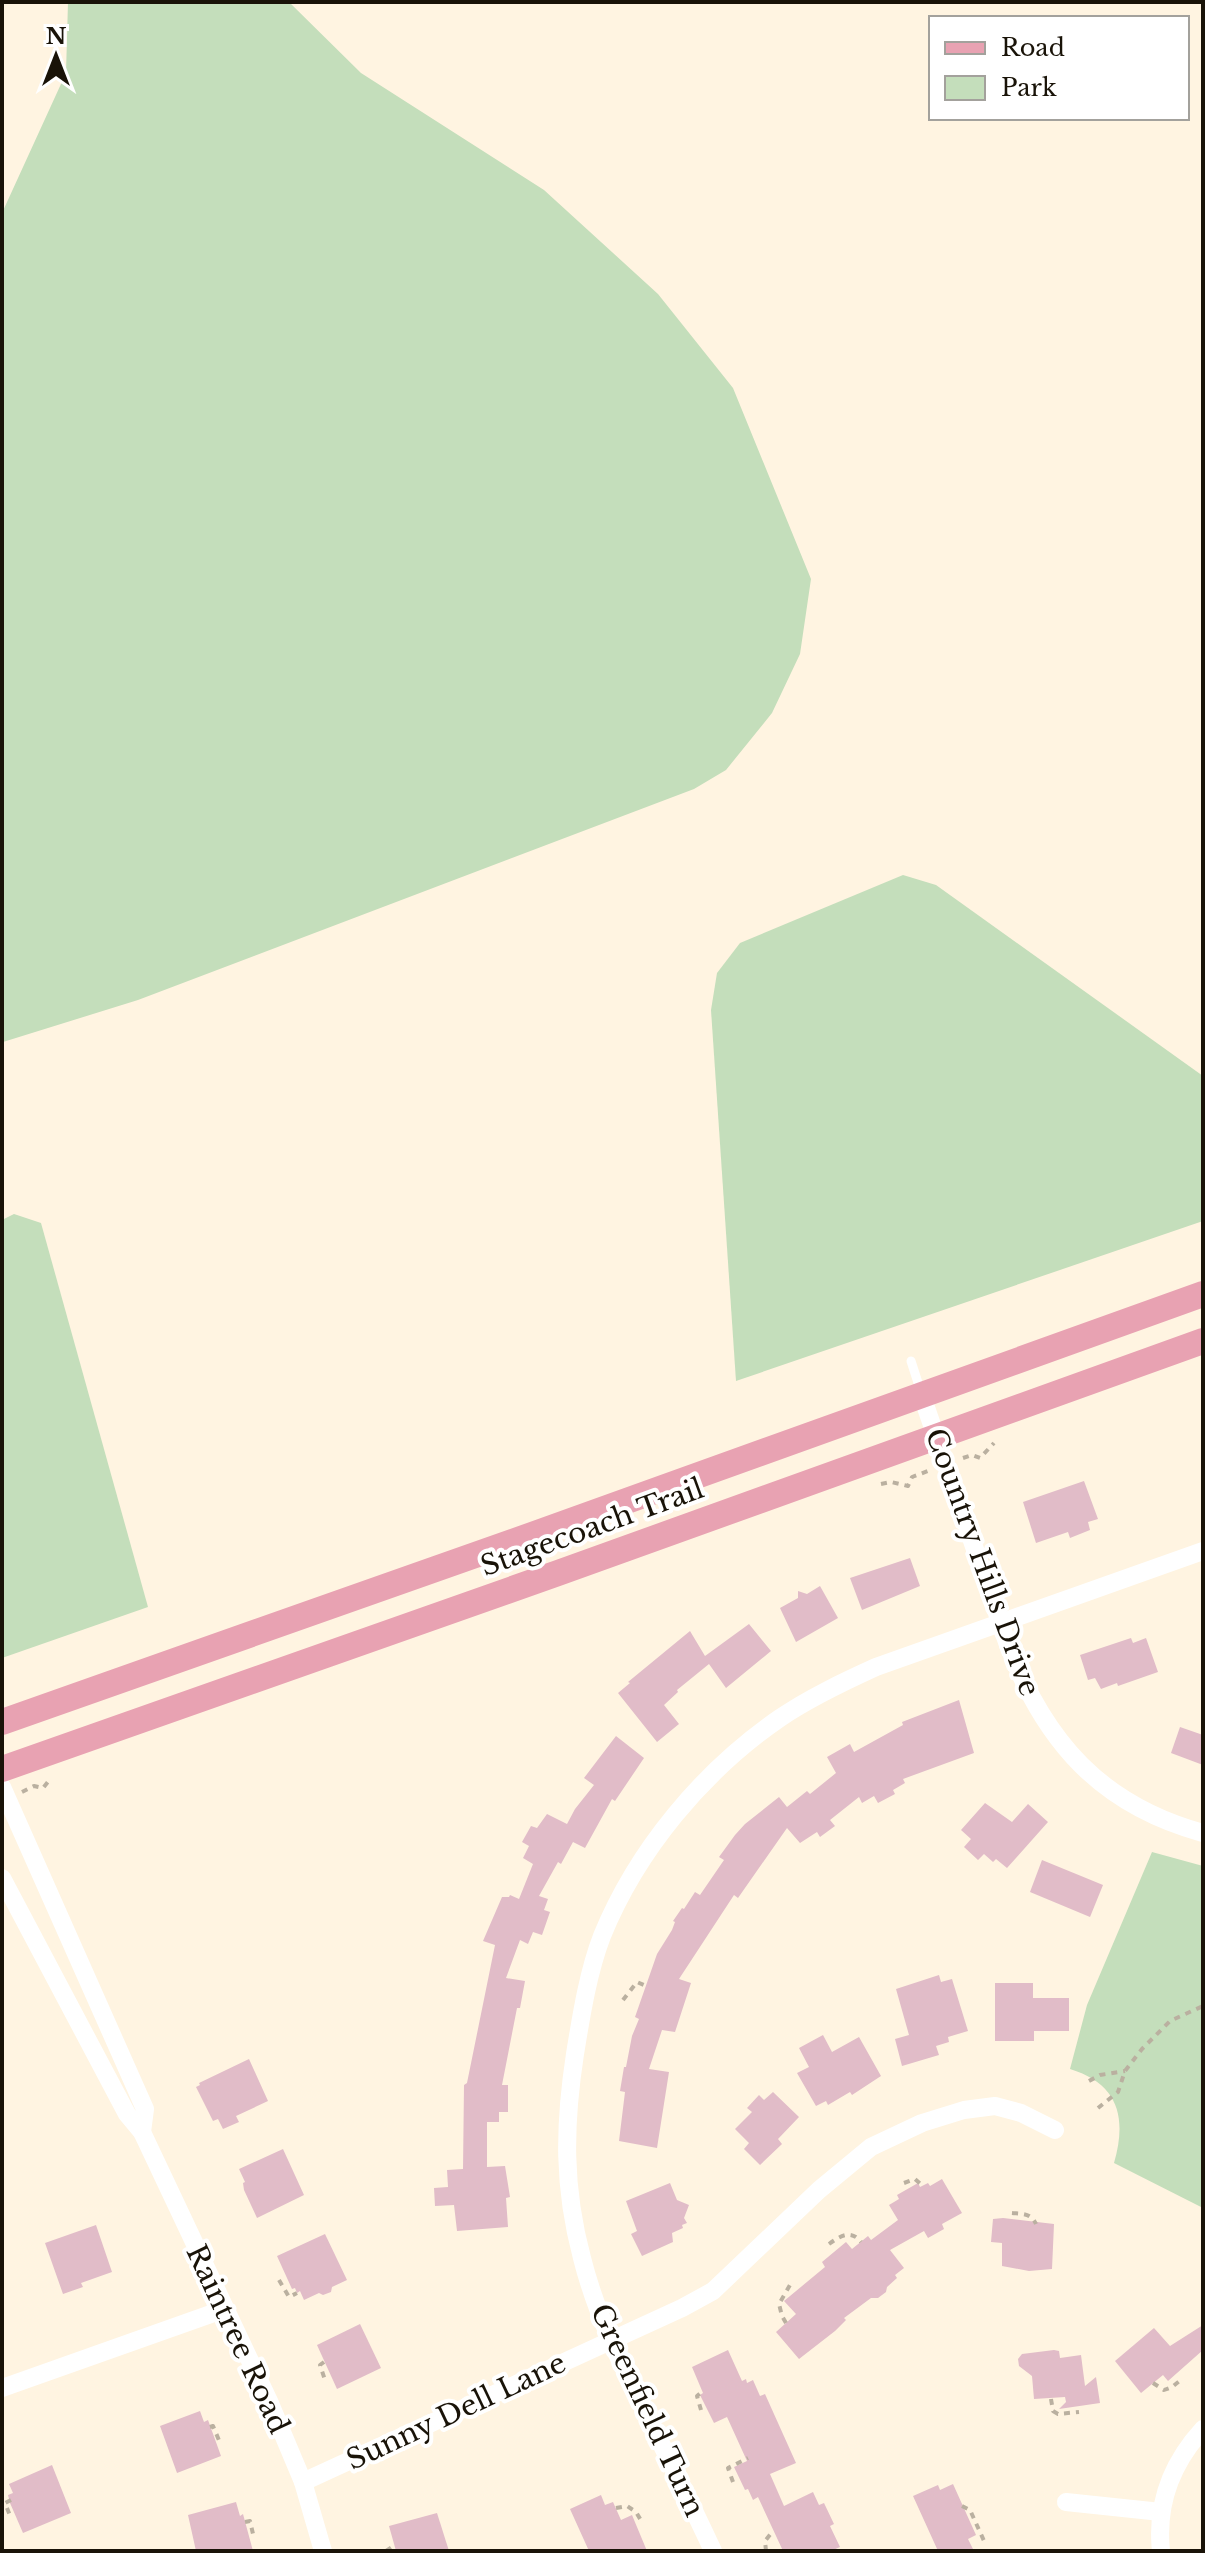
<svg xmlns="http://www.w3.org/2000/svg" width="1205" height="2553" viewBox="0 0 1205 2553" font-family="'Libre Baskerville',serif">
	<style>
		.green { fill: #c4debb }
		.building { fill: #e1bcc8 }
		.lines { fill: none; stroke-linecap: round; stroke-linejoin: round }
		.path { stroke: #bab0a0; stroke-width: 4; stroke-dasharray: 6 6; stroke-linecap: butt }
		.service { stroke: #fff; stroke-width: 9 }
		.minor { stroke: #fff; stroke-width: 18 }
		.primary { stroke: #e8a2b2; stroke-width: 26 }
		.labels { text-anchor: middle; stroke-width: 8; stroke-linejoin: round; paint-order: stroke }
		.street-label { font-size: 28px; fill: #191308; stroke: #fff }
	</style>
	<rect width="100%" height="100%" fill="#fff4e1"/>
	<g class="green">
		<polygon points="68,2 289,2 361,73 544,190 658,294 733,388 811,579 800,654 772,713 726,770 694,789 138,1000 3,1042 2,213 66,73"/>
		<polygon points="903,875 936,885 1203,1076 1203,1221 736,1381 711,1010 717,973 740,943"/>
		<polygon points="14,1214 41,1223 148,1607 2,1658 2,1220"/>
		<path d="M1152 1852 1203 1866V2208L1114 2163C1127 2118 1119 2084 1070 2069L1087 2005Z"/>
	</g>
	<g class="building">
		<polygon points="1084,1481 1098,1519 1088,1522 1090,1530 1070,1538 1068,1532 1036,1543 1023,1502"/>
		<polygon points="910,1558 920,1586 862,1610 850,1578"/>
		<polygon points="820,1586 838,1618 796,1642 780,1608 798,1598 798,1591 807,1594"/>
		<polygon points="749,1624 771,1651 726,1688 709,1664 677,1690 678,1692 664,1705 679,1724 657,1742 618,1693 630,1683 628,1682 690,1631 705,1656"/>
		<polygon points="1131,1638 1133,1643 1146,1638 1158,1672 1118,1686 1117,1683 1101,1689 1095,1678 1088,1680 1080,1655"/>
		<polygon points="959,1700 974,1753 903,1779 905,1783 893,1790 895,1794 878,1803 874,1796 862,1803 859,1797 830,1820 835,1826 820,1837 817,1832 800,1843 787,1828 738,1898 734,1895 679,1979 691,1983 675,2032 662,2030 649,2069 669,2072 657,2148 619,2141 625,2092 620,2091 624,2067 626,2067 632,2036 639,2019 635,2017 657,1954 672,1930 675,1922 673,1921 682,1908 684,1909 695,1892 700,1895 724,1860 719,1857 735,1835 745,1824 779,1797 787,1807 807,1791 810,1794 836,1773 827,1757 850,1744 854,1752 903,1725 902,1722"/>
		<polygon points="1180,1727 1203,1735 1203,1765 1171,1753"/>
		<polygon points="616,1736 644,1758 615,1801 612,1799 585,1848 573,1842 561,1864 558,1862 539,1896 548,1899 544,1910 550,1912 542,1935 533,1932 528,1944 520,1940 506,1978 525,1981 520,2008 517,2008 502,2085 508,2085 508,2112 499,2112 499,2122 487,2122 487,2167 505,2166 510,2197 506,2198 508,2227 457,2231 454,2205 435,2206 434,2188 448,2187 447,2170 463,2169 464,2085 467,2083 495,1945 483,1941 502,1897 509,1897 510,1895 519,1899 533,1864 523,1858 529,1846 522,1842 531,1826 537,1828 547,1814 567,1824 575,1809 594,1785 584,1778"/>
		<polygon points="985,1803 1012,1822 1028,1804 1048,1822 1007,1868 996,1859 993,1862 984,1854 978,1860 964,1847 971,1839 961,1830"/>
		<polygon points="1042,1860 1103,1885 1090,1917 1030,1892"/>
		<polygon points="939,1975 941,1982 952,1979 968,2031 948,2037 949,2042 936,2046 939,2055 902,2066 895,2039 909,2035 896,1989"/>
		<polygon points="995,1983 1033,1983 1033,1998 1069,1998 1069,2031 1034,2031 1034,2041 995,2041"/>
		<polygon points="823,2035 832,2052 859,2037 881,2076 852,2095 850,2092 828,2105 826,2101 816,2106 797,2073 809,2067 799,2048"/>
		<polygon points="249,2059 268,2101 236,2116 239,2122 223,2129 218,2119 213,2121 196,2087 200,2085 199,2083"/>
		<polygon points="773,2092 799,2117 778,2139 782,2144 760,2165 744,2149 749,2143 735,2129 752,2112 747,2108 759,2095 764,2100"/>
		<polygon points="283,2149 304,2195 257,2218 244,2190 243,2183 245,2182 239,2169"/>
		<polygon points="942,2179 962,2213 942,2224 944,2229 928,2238 924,2231 890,2250 904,2268 895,2275 897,2278 887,2287 886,2292 878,2298 871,2298 844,2318 846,2320 835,2331 799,2359 776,2332 796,2314 784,2301 825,2267 822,2262 846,2242 852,2249 868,2236 871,2240 898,2220 889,2205 899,2199 897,2195 918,2183 920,2187 928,2183 930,2186"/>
		<polygon points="670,2183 677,2200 689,2205 684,2218 687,2223 682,2225 683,2228 672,2233 673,2242 642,2256 631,2234 637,2231 626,2201"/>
		<polygon points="1003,2218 1054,2224 1052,2269 1029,2271 1002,2266 1002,2243 991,2242 993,2219"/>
		<polygon points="96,2225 112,2272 81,2283 83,2287 63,2294 45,2243"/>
		<polygon points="325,2234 347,2280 332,2287 331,2292 323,2295 319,2293 304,2300 300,2291 297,2293 295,2288 292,2289 277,2256"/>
		<polygon points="360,2324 381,2368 337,2389 317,2345"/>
		<polygon points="1203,2325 1203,2350 1168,2381 1163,2375 1141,2393 1115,2361 1154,2328 1170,2346"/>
		<polygon points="728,2350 742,2381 746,2379 747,2383 753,2380 760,2396 765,2394 796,2463 770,2474 784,2506 813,2492 819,2505 824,2503 834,2524 830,2526 840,2547 831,2551 783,2551 758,2497 753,2500 748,2489 745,2490 734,2467 747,2461 727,2417 714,2423 700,2395 703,2393 692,2367"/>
		<polygon points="1054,2350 1059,2351 1060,2358 1081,2355 1085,2386 1096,2377 1100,2403 1059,2409 1066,2402 1065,2397 1034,2399 1032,2376 1019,2366 1018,2359 1022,2354"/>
		<polygon points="200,2411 204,2422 208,2420 221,2456 177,2473 160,2426"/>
		<polygon points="52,2465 71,2513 23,2533 10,2503 8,2495 13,2493 9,2484"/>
		<polygon points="953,2484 976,2535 968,2539 974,2551 938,2551 913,2496 938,2485 940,2490"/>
		<polygon points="601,2495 605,2505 613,2502 621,2520 632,2515 647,2551 589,2551 570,2509"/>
		<polygon points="236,2502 240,2516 243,2514 253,2551 196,2551 188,2515"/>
		<polygon points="437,2513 449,2551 396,2551 389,2526"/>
	</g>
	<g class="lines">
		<g class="path">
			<polyline points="963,1458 972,1455 980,1458 994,1443"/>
			<polyline points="881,1484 891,1482 908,1486 912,1477 928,1471"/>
			<polyline points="22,1792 34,1786 43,1788 51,1778"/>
			<polyline points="623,2000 637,1982 646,1986"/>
			<polyline points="1089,2081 1100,2075 1125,2071"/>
			<polyline points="1098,2108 1118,2092 1125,2071 1142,2049 1170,2021 1203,2006"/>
			<polyline points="904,2183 915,2179 923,2186"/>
			<path d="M1012 2213C1023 2214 1031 2213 1036 2224"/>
			<path d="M829 2244C840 2236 851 2229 861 2242"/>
			<polyline points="279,2280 289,2297 297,2293"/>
			<polyline points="786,2323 782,2316 779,2304 790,2285"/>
			<polyline points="324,2362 320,2365 325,2380"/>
			<polyline points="1153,2383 1164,2390 1172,2387 1182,2379"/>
			<polyline points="1051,2399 1053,2411 1058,2414 1079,2412"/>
			<polyline points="701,2410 697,2396 703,2391"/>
			<polyline points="210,2427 213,2426 221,2445"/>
			<polyline points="733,2482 728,2468 748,2458"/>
			<polyline points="11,2500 5,2503 11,2518"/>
			<polyline points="962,2506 970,2510 985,2543"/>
			<polyline points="616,2508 627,2506 636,2512 642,2522"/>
			<polyline points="245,2522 250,2521 253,2534"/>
			<polyline points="386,2551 392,2547"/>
			<polyline points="766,2551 765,2541 773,2531"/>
		</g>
		<polyline class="service" points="911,1361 921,1392"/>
		<g class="minor">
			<path d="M922 1396 1008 1645C1045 1742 1101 1805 1203 1833"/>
			<polyline points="2,1787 145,2109 142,2132"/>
			<polyline points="2,1878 127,2114 142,2132 269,2401 303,2482 323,2551"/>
			<polyline points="2,2388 225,2309"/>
			<polyline points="303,2482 682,2308 713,2291 819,2190 871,2147 922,2123 964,2110 995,2106 1021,2113 1055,2130"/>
			<polyline points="1066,2502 1161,2512"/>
			<path d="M713 2551C692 2505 669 2460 647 2415 621 2364 596 2314 582 2258 563 2187 564 2126 575 2054 581 2017 588 1972 602 1936 637 1850 703 1771 780 1718 809 1698 843 1682 876 1667L1203 1551"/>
			<path d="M1161 2551C1156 2504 1171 2464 1203 2429"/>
		</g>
		<g class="primary">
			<polyline points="2,1722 532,1535 1203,1294"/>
			<polyline points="2,1769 558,1573 1203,1341"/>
		</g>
	</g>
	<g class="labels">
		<g class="street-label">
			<text transform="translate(592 1527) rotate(-20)" y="10">Stagecoach Trail</text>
			<text transform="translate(983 1562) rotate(70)" y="10">Country Hills Drive</text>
			<text transform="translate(238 2339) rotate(65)" y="10">Raintree Road</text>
			<text transform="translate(648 2410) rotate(65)" y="10">Greenfield Turn</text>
			<text transform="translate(456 2411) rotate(-25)" y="10">Sunny Dell Lane</text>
		</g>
	</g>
	<rect width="1205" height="2553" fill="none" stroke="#191308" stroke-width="8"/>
	<rect x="929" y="16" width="260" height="104" fill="#ffffff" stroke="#a3a19c" stroke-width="2"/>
	<rect x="945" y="42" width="40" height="12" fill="#e8a2b2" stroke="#a3a19c" stroke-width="2"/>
	<text x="1001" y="56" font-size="24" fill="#191308">Road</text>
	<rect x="945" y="76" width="40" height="24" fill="#c4debb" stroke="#a3a19c" stroke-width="2"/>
	<text x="1001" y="96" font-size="24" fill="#191308">Park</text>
	<g transform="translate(56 56)" stroke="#ffffff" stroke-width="6" paint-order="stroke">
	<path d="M0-6L14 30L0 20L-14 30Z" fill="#191308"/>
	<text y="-12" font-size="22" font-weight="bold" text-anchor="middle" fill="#191308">N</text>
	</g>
</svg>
